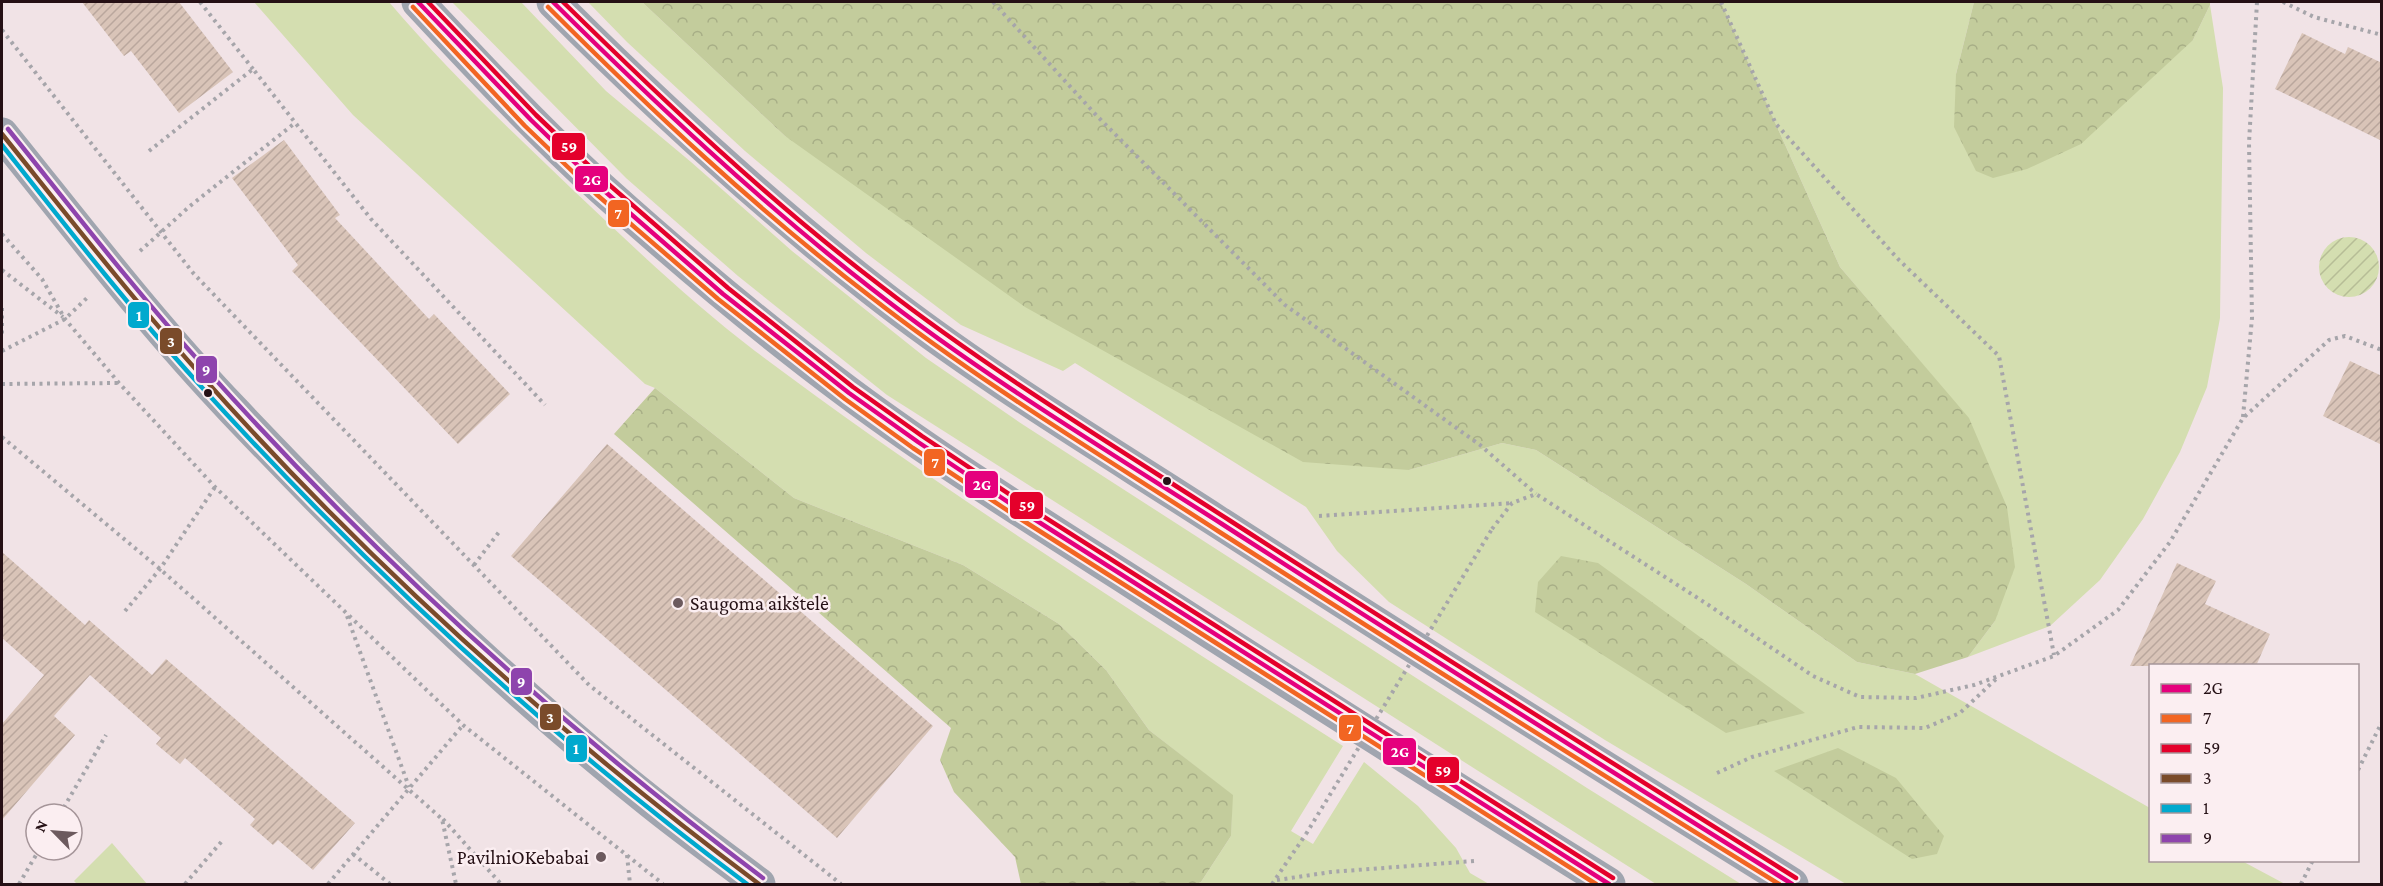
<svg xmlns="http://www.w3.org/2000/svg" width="2383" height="886" viewBox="0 0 2383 886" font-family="'Crimson Pro',serif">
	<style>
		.green { fill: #d4deb0 }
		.forest { fill: url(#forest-crowns) }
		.garden { fill: url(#garden-furrows) }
		.building { fill: url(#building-hatch) }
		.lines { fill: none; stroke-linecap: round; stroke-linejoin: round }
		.path { stroke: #a6a5aa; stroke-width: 4; stroke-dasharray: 3 4.5; stroke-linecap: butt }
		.major { stroke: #a0a5af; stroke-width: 33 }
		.path-bridge { stroke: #a6a5aa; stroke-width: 4; stroke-dasharray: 3 4.5; stroke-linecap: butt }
		.bus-1-casing { stroke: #fbeef1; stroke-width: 9 }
		.bus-2-casing { stroke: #fbeef1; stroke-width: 9 }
		.bus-3-casing { stroke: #fbeef1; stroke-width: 9 }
		.bus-4-casing { stroke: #fbeef1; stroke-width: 9 }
		.bus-5-casing { stroke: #fbeef1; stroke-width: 9 }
		.bus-6-casing { stroke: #fbeef1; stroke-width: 9 }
		.bus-1 { stroke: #e5007d; stroke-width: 4.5 }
		.bus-2 { stroke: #f26522; stroke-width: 4.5 }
		.bus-3 { stroke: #e4002b; stroke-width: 4.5 }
		.bus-4 { stroke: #7a4b2a; stroke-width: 4.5 }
		.bus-5 { stroke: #00a9ce; stroke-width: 4.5 }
		.bus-6 { stroke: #8e44ad; stroke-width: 4.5 }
		.bus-dot { fill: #251015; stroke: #fbeef1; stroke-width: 2 }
		.poi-dot { fill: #6c5a5e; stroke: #fbeef1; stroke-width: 2 }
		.labels { text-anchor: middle; stroke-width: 5; stroke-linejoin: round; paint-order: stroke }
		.poi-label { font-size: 20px; fill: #251015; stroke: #fbeef1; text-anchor: start }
		.line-badge { stroke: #fbeef1; stroke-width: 2 }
		.badge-label { font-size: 16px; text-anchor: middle; font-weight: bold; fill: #fff }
	</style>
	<defs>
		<pattern id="forest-crowns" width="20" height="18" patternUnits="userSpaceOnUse" patternTransform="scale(1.5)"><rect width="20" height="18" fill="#c3cc9c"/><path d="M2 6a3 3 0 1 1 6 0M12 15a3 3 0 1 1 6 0" fill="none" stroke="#a7ae86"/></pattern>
		<pattern id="garden-furrows" width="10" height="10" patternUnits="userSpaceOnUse" patternTransform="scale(1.5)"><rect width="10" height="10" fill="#d4deb0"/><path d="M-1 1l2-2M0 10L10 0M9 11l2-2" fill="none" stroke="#b6bd96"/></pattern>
		<pattern id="building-hatch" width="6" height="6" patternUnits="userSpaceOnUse" patternTransform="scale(1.5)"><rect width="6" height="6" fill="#d9c4b8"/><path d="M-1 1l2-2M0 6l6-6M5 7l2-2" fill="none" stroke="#baa79d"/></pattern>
	</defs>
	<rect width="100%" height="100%" fill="#f1e3e6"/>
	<g class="green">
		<path d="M254 2H389C445 68 509 129 572 189 631 245 691 302 755 351 944 493 1144 619 1343 746L1291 831 1313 844 1364 762 1418 806 1456 848 1470 873 1489 884H1197L1201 882 1231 836 1232 795 1149 730 1106 670 1059 624 963 565 794 498 655 388 645 384 353 115Z"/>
		<polygon points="452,2 521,2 606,91 691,162 792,251 926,358 1022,424 1587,788 1741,884 1656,884 887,395 738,276 626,178"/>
		<polygon points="588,2 642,2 785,136 1409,470 1502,443 1536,450 1746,584 1857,662 1915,674 2150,808 2150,860 2242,861 2285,884 1846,884 1605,740 1389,602 1337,551 1306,507 1075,363 1063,371 961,325 866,253 745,151 627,42"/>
		<polygon points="1721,2 1974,2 1956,74 2193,40 2210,5 2223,88 2220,318 2207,387 2180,452 2143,519 2100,580 2050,626 1968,657 1995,621 1968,418 1840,267"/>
		<polygon points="112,843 147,884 77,884 74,881"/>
	</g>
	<g class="forest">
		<polygon points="642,2 1721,2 1840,267 1969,418 2007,507 2015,567 1995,621 1968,657 1915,674 1857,662 1746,584 1536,450 1502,443 1409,470 1303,462 1025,307 785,136"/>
		<polygon points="1974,2 2210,2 2210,5 2193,40 2081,144 2027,169 1993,178 1976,171 1954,127 1956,74"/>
		<polygon points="655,388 794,498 963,565 1059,624 1106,670 1149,730 1233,795 1231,836 1201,882 1197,884 1021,884 1015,857 954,792 940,760 951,728 614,434"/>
		<polygon points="1561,556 1598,563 1805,713 1726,733 1535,612 1538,582"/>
		<polygon points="1838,748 1896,778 1944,836 1937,854 1912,859 1774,771"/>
	</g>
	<circle class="garden" cx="2349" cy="267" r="30"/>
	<g class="building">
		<polygon points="82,2 179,2 233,72 179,113 131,51 124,56"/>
		<polygon points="2302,33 2345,54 2348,47 2382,63 2382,141 2275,89"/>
		<polygon points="284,140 340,215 335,218 429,319 434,314 510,394 458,444 292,271 298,265 232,178"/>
		<polygon points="2350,361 2382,376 2382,445 2323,416"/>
		<polygon points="607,444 933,726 837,838 511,556"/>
		<polygon points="2,552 85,625 89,620 152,675 166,659 355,823 313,870 278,840 273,845 250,825 255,819 185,758 180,764 156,744 161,738 90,675 54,716 75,735 2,820 2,724 44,675 2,638"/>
		<polygon points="2177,563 2216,581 2205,604 2270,634 2256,666 2130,666"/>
	</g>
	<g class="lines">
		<g class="path">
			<polyline points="200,2 253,69"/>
			<polyline points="993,2 1097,116 1285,305 1480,445 1536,494"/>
			<polyline points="1721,2 1776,124 1899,260 1999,356 2054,655"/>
			<polyline points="2283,2 2314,17 2382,35"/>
			<polyline points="2,30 194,274 589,685 841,884"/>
			<polyline points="149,151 253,69 371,219 545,405"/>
			<polyline points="2,234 42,279 65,319 119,383 215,487 463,725 663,884"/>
			<polyline points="140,251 190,206 295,123"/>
			<polyline points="2,270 63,317"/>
			<polyline points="2,308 2,335"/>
			<polyline points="2,351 65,319 89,296"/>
			<polyline points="2,384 119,383"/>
			<polyline points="2243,417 2252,318 2249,143 2257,2"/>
			<polyline points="2,437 160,569 442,819 456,884"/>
			<polyline points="1319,516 1512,503"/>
			<polyline points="1492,529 1512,503 1536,494 1707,604 1813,676 1860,697 1916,698 1974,685 2054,656 2118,610 2170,542 2243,418 2329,340 2345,336 2382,350"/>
			<polyline points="474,565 499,532"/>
			<polyline points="125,611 160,569 215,487"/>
			<polyline points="347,616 409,787"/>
			<polyline points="2358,770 2382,722"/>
			<polyline points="1717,773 1752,757 1858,727 1925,728 1960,713 1996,679"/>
			<polyline points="60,814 106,735"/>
			<polyline points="443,819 501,884"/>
			<polyline points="353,854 390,884"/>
			<polyline points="627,855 630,884"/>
			<polyline points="1277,880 1331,872 1474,861"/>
			<polyline points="19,884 39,850"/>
			<polyline points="185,884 222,841"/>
			<polyline points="328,884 463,725"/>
			<polyline points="1272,884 1306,834"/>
			<polyline points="2301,884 2313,860"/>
		</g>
		<g class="major">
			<path d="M418 2C477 65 537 130 601 188 681 260 763 329 849 393 939 460 1035 520 1129 580 1288 683 1448 784 1609 884"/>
			<path d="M553 2C654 103 759 200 872 289 980 374 1099 445 1215 520 1406 643 1599 764 1792 884"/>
			<path d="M2 134C77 227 150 323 233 410 364 548 502 684 652 803 687 831 723 857 759 884"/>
		</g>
		<polyline class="path-bridge" points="1306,834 1492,529"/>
		<g class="bus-1-casing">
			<g id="bus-1">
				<polyline points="418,2 531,120 601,188 723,294 849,393 918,442 1023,512 1609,884"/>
				<path d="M553 2C655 103 759 201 872 289 983 376 1103 448 1222 524 1411 646 1601 765 1792 884"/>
			</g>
		</g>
		<g class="bus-2-casing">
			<g id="bus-2">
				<polyline points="413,7 525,126 596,194 718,299 845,399 913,448 1019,518 1596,884"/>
				<path d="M548 7C650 109 756 209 871 297 981 383 1101 455 1218 531 1404 650 1591 768 1779 884"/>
			</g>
		</g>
		<g class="bus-3-casing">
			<g id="bus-3">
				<polyline points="428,2 536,115 606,182 728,288 853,387 922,436 1027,506 1613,878"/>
				<path d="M563 2C664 101 768 200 881 286 992 372 1111 444 1229 520 1417 641 1606 759 1796 878"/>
			</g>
		</g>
		<g class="bus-4-casing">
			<path id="bus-4" d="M2 134C67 215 131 297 200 374 368 563 557 733 759 884"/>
		</g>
		<g class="bus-5-casing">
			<path id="bus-5" d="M2 145C65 225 128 306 197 382 364 566 548 736 747 884"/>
		</g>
		<g class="bus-6-casing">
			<path id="bus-6" d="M8 129C73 210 136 292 206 369 374 557 562 727 763 878"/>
		</g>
		<use href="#bus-1" class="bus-1"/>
		<use href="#bus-2" class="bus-2"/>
		<use href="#bus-3" class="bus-3"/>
		<use href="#bus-4" class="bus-4"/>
		<use href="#bus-5" class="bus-5"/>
		<use href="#bus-6" class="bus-6"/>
	</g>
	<g class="bus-dot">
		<circle cx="208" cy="393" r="5"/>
		<circle cx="1167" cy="481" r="5"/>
	</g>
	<g class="poi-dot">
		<circle cx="678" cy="603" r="6"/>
		<circle cx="601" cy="857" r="6"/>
	</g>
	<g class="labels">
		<g class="poi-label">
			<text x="690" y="610">Saugoma aikštelė</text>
			<text x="589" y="864" text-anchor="end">PavilniOKebabai</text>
		</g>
	</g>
	<g class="line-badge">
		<rect x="551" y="132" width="35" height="29" rx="6" fill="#e4002b"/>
		<rect x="574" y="165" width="35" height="28" rx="6" fill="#e5007d"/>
		<rect x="607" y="199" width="23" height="29" rx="6" fill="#f26522"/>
		<rect x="127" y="301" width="23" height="28" rx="6" fill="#00a9ce"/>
		<rect x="159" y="327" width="24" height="28" rx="6" fill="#7a4b2a"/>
		<rect x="195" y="355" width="23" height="29" rx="6" fill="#8e44ad"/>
		<rect x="923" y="448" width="23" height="29" rx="6" fill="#f26522"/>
		<rect x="964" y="470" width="35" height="29" rx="6" fill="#e5007d"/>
		<rect x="1009" y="491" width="35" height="29" rx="6" fill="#e4002b"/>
		<rect x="510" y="667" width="23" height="29" rx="6" fill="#8e44ad"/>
		<rect x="539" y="703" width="23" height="28" rx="6" fill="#7a4b2a"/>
		<rect x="1338" y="714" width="24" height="28" rx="6" fill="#f26522"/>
		<rect x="565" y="734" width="23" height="29" rx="6" fill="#00a9ce"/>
		<rect x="1382" y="737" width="35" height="29" rx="6" fill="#e5007d"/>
		<rect x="1426" y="756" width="34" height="28" rx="6" fill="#e4002b"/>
	</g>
	<g class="badge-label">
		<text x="569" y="152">59</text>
		<text x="592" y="185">2G</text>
		<text x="618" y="219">7</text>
		<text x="139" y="321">1</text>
		<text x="171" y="347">3</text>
		<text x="206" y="375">9</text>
		<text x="935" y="468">7</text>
		<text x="982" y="490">2G</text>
		<text x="1027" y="511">59</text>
		<text x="521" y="687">9</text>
		<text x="550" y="723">3</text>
		<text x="1350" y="734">7</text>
		<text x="576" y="754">1</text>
		<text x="1400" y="757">2G</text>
		<text x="1443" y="776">59</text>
	</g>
	<rect width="2383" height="886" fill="none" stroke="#251015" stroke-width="6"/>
	<rect x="2149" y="664" width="210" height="198" fill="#fbeef1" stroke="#a59599" stroke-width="1.5"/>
	<rect x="2161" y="684" width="30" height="9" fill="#e5007d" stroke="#a59599" stroke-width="1.5"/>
	<text x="2203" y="694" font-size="18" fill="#251015">2G</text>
	<rect x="2161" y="714" width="30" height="9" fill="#f26522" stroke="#a59599" stroke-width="1.5"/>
	<text x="2203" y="724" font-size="18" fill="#251015">7</text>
	<rect x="2161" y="744" width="30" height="9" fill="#e4002b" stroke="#a59599" stroke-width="1.5"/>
	<text x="2203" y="754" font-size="18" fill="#251015">59</text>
	<rect x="2161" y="774" width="30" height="9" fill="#7a4b2a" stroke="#a59599" stroke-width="1.5"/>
	<text x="2203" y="784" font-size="18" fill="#251015">3</text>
	<rect x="2161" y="804" width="30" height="9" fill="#00a9ce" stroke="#a59599" stroke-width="1.5"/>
	<text x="2203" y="814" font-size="18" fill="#251015">1</text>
	<rect x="2161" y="834" width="30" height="9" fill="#8e44ad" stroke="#a59599" stroke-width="1.5"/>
	<text x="2203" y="844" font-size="18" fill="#251015">9</text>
	<g transform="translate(54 832) rotate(295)"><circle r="28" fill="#fbeef1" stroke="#a59599" stroke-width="1.5"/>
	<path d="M0-4.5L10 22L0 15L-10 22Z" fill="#6c5a5e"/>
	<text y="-9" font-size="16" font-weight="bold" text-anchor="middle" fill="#251015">N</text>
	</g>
</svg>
